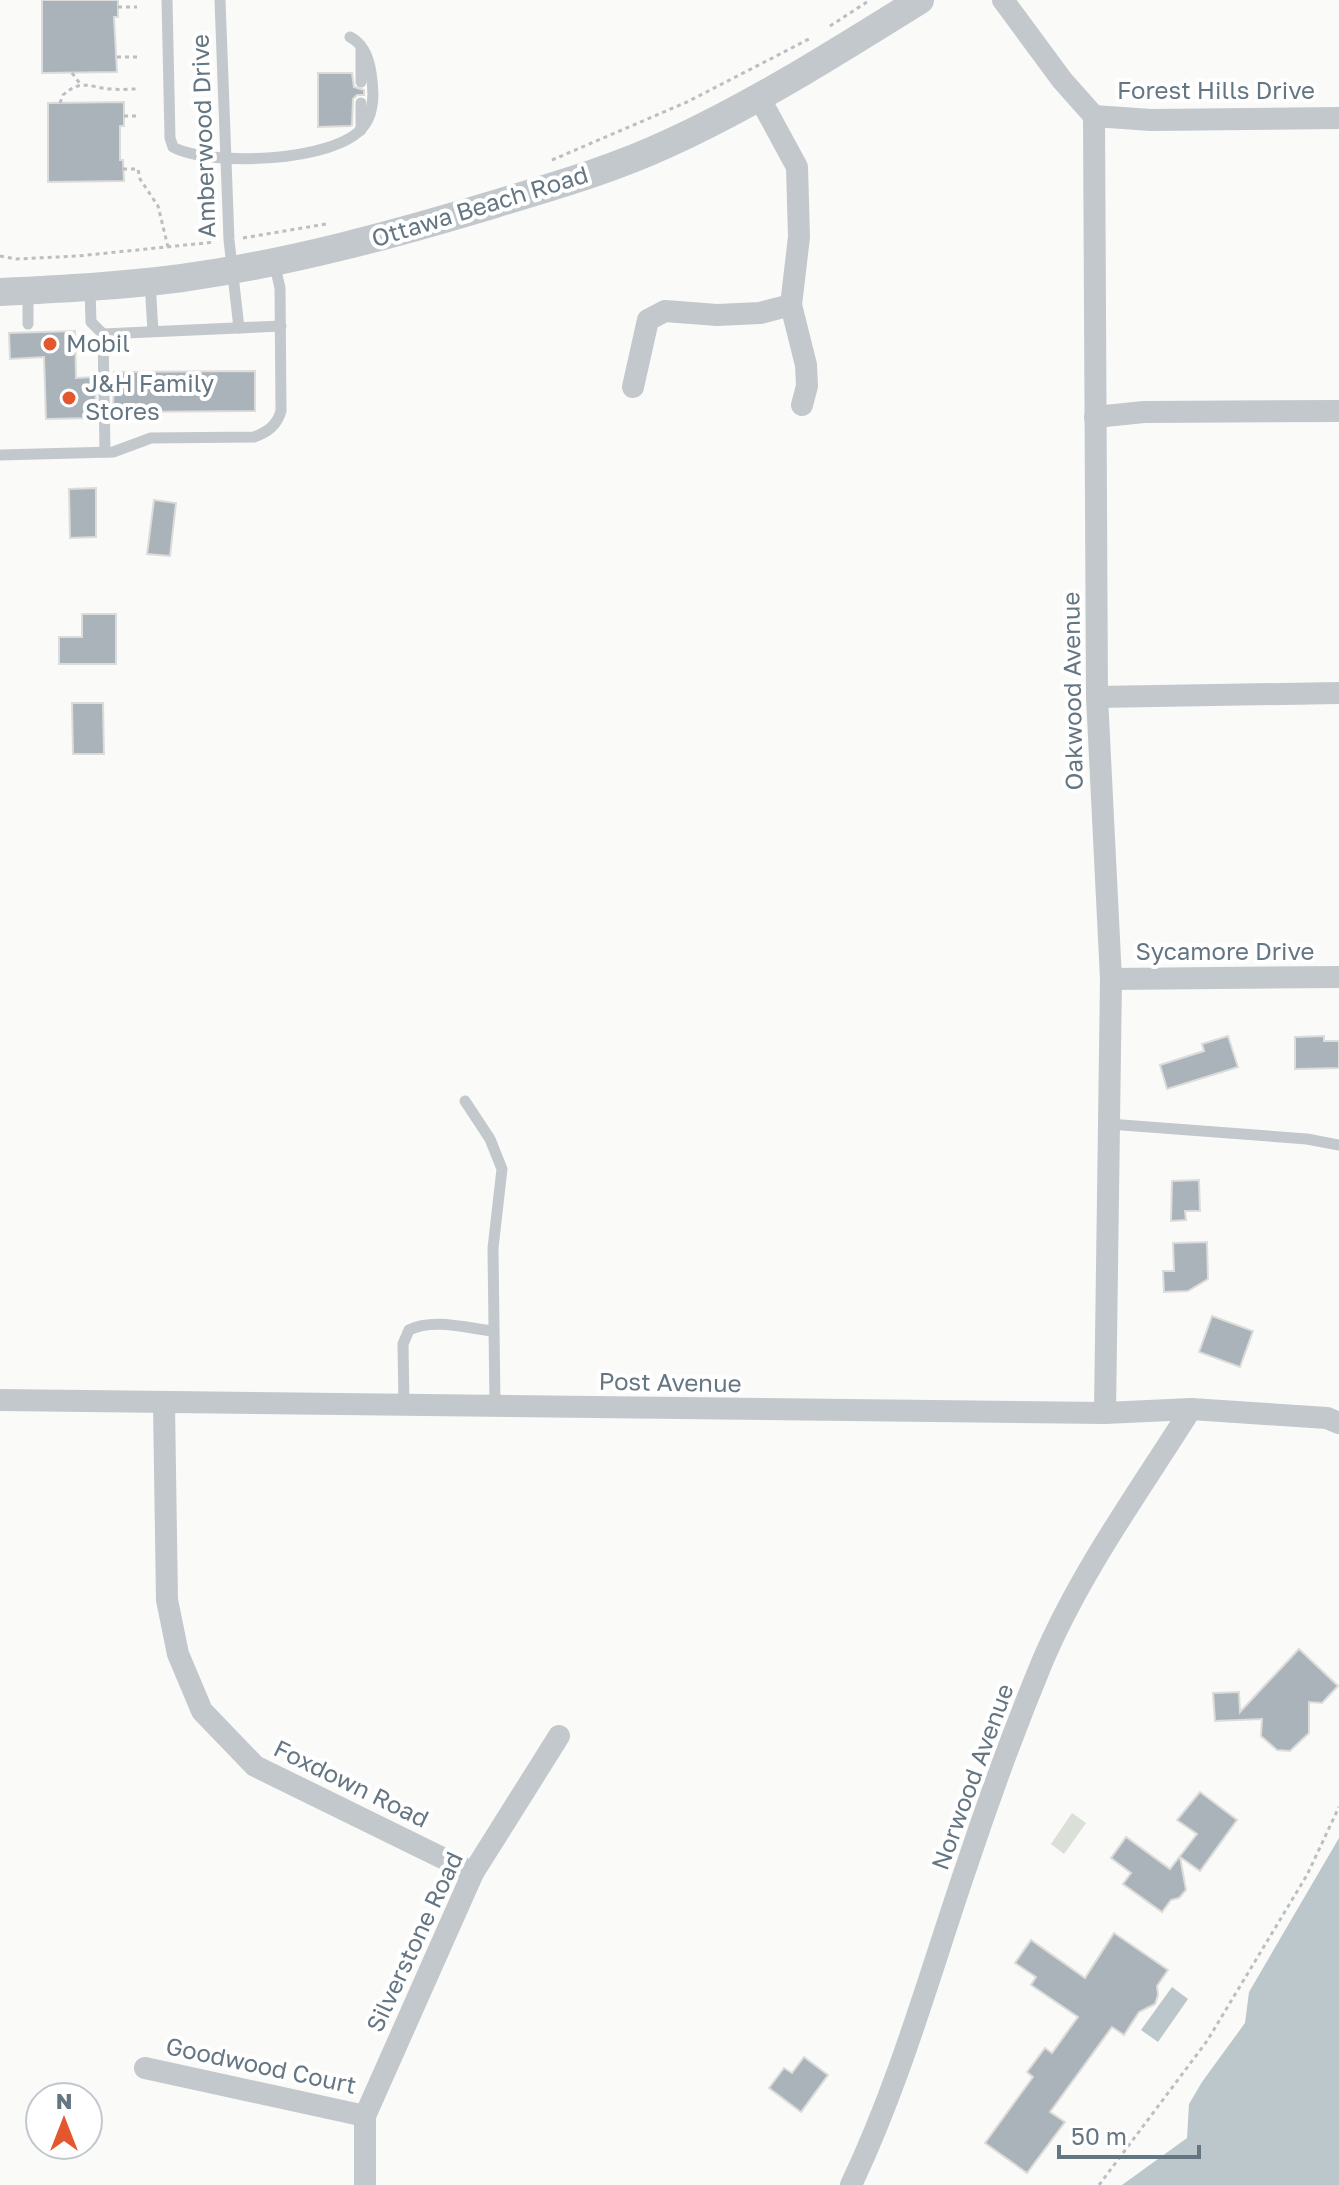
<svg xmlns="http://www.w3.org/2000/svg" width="1339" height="2185" viewBox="0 0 1339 2185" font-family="'Golos Text',sans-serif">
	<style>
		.green { fill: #dadfd7 }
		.water { fill: #bbc7cb }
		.building { fill: #aab3b9; stroke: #dcdcda; stroke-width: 2 }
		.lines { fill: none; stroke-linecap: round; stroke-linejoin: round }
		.path { stroke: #bbbfc2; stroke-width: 3; stroke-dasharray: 4 4; stroke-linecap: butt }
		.service { stroke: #c3c8cc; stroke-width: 11 }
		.minor { stroke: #c3c8cc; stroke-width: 22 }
		.tertiary { stroke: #c3c8cc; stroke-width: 28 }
		.poi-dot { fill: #e4572e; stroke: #fff; stroke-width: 3 }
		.labels { text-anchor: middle; stroke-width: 8; stroke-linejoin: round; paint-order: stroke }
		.street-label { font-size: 24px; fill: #657683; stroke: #fff }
		.poi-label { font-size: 24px; fill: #657683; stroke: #fff; text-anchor: start }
	</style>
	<rect width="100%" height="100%" fill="#fafaf8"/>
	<polygon class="green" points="1072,1813 1086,1823 1064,1854 1051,1844"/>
	<g class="water">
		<polygon points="1339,1838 1339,2185 1122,2185 1187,2138 1189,2104 1202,2082 1245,2023 1249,1992"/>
		<polygon points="1172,1987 1188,1999 1158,2042 1141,2030"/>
	</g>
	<g class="building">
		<polygon points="42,0 118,0 118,17 114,17 117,72 42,73"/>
		<polygon points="318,73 352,73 354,87 364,90 364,95 357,95 353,99 352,125 350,126 318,127"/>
		<polygon points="124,102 124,126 120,126 120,160 123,160 124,181 48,182 48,103"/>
		<polygon points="75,331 76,378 95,377 96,412 93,412 93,418 46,419 44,357 10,359 9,333"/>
		<polygon points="255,371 255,411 113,412 114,372"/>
		<polygon points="96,488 96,537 70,538 69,489"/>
		<polygon points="154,500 176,503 170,556 147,554"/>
		<polygon points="82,614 116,614 116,664 59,664 59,637 82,637"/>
		<polygon points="72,703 103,703 104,754 73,754"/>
		<polygon points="1228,1036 1238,1067 1167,1089 1160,1065 1204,1051 1202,1044"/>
		<polygon points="1324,1036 1324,1041 1339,1041 1339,1068 1295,1069 1295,1037"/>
		<polygon points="1199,1180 1200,1211 1185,1211 1186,1220 1171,1221 1172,1181"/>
		<polygon points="1207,1242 1208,1279 1188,1291 1164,1292 1163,1271 1174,1271 1173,1243"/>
		<polygon points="1212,1316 1253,1331 1240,1367 1199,1352"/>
		<polygon points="1299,1649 1338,1686 1322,1703 1309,1702 1309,1733 1290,1751 1277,1750 1261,1736 1262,1719 1215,1721 1213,1693 1239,1692 1240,1712"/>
		<polygon points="1200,1792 1237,1820 1200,1871 1180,1857 1186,1890 1179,1898 1171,1900 1162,1912 1123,1884 1131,1873 1111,1858 1126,1837 1170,1869 1197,1834 1177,1820"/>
		<polygon points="1114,1933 1168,1970 1157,1986 1158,1995 1155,2004 1139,2012 1124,2035 1112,2027 1050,2112 1065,2122 1027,2173 985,2143 1033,2077 1027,2072 1045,2048 1052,2053 1078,2017 1031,1985 1036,1977 1015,1963 1031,1940 1085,1978"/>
		<polygon points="804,2057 828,2075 801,2112 769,2088 784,2068 792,2073"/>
	</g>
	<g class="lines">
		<g class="path">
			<polyline points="118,7 137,7"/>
			<polyline points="830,26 870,0"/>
			<polyline points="117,57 137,57"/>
			<polyline points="72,73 81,85"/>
			<path d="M60 103 63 95C82 78 91 88 111 89 120 90 129 89 137 89"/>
			<polyline points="124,116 138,116"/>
			<polyline points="552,160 687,102 809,39"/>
			<polyline points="123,169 138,169 140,179 158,206 168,247"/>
			<polyline points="243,238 326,224"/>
			<polyline points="0,256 16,259 78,256 215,242"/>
			<polyline points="1099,2185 1207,2041 1307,1875 1339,1807"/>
		</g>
		<g class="service">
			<path d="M167 0 170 138 173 147C210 167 336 162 363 127 375 113 374 91 371 73 369 59 364 44 350 37"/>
			<polyline points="220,0 229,240 239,328"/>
			<polyline points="361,47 361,82"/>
			<polyline points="361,103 361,130"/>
			<polyline points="150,282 153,331"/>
			<polyline points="90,289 91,322 103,334 281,326"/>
			<polyline points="28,293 28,324"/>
			<polyline points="103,334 105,452"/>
			<path d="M0 455 113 452 151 438 254 437C268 432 277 425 281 411L280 288 274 262"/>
			<polyline points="465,1101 490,1139 502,1169 493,1248 495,1406"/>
			<polyline points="1109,1124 1307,1139 1339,1145"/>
			<path d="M404 1406 403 1344 409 1330C433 1318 466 1328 493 1331"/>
		</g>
		<g class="minor">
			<polyline points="1003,0 1062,80 1094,116 1097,697 1111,979 1105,1413"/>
			<polyline points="759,97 797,167 799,237 791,305 806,365 807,386 802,405"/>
			<polyline points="1094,116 1151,120 1339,118"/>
			<polyline points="633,387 648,320 665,311 717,315 760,313 791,305"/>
			<polyline points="1095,417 1144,412 1339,411"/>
			<polyline points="1097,697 1339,693"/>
			<polyline points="1111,979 1339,977"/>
			<polyline points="0,1400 1105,1413 1191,1409 1327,1418 1339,1423"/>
			<polyline points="164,1404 167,1600 178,1654 202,1711 255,1766 473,1873"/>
			<polyline points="145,2068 365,2116"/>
			<polyline points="365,2185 365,2116 473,1873 559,1736"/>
			<path d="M851 2185C901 2080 931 1969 969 1859 991 1793 1016 1725 1043 1660 1081 1571 1140 1490 1191 1409"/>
		</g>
		<path class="tertiary" d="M0 292C61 289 121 286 182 278 289 263 392 235 495 204 553 186 611 170 667 144 755 104 838 51 920 0"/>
	</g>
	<g class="poi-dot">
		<circle cx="50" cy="344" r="8"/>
		<circle cx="69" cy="398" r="8"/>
	</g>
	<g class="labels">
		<g class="street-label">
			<text x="1216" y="99">Forest Hills Drive</text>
			<text transform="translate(204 136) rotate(-92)" y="8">Amberwood Drive</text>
			<text transform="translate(480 207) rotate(-17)" y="8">Ottawa Beach Road</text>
			<text transform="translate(1073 691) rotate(-91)" y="8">Oakwood Avenue</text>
			<text x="1225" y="960">Sycamore Drive</text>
			<text transform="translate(670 1383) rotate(1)" y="8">Post Avenue</text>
			<text transform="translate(973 1777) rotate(-70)" y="8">Norwood Avenue</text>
			<text transform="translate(351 1784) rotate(26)" y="8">Foxdown Road</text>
			<text transform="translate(415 1942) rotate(-65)" y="8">Silverstone Road</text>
			<text transform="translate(261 2066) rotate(12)" y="8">Goodwood Court</text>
		</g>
		<g class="poi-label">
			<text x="66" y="352">Mobil</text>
			<text x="85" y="392">J&amp;H Family<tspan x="85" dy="28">Stores</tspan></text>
		</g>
	</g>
	<g transform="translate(64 2121)"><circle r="38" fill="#ffffff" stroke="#c1c8cd" stroke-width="2"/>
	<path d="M0-6L14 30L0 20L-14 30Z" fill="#e4572e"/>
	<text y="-12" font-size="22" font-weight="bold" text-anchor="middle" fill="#657683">N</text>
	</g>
	<path d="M1059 2145v12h140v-12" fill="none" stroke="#657683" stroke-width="4"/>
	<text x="1071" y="2145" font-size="24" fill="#657683" stroke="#ffffff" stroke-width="6" paint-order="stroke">50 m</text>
</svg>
